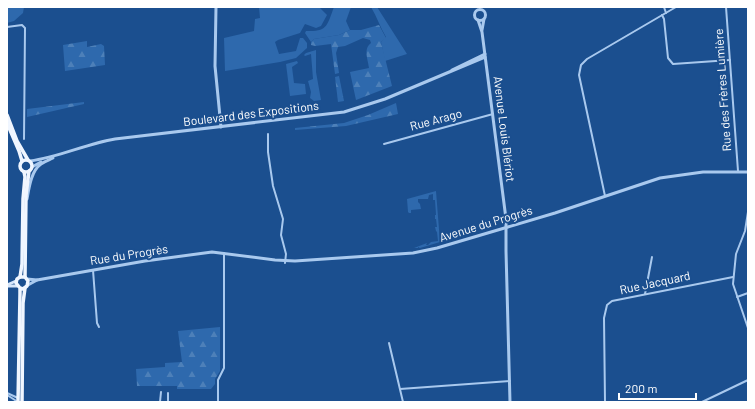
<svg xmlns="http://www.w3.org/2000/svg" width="755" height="409" viewBox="0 0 755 409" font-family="Barlow,sans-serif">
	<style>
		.green { fill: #2e69ad }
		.forest { fill: url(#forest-firs) }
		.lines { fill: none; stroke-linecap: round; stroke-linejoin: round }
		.minor { stroke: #a9c9ee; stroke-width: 2 }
		.tertiary { stroke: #a9c9ee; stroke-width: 3 }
		.secondary { stroke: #d6e6fa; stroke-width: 3 }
		.primary { stroke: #f0f6ff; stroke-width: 3.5 }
		.labels { text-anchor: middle; stroke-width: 4; stroke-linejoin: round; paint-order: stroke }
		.street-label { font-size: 12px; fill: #fff; stroke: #1b4f8f }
	</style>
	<defs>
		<pattern id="forest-firs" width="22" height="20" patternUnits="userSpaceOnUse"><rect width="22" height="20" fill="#2e69ad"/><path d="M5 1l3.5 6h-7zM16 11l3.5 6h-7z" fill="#4d80b9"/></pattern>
	</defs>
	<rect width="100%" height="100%" fill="#1b4f8f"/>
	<g class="green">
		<polygon points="7,7 24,7 23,13 14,21 7,23"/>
		<polygon points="259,7 319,7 327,15 321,26 316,28 305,24 300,33 278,40 275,42 279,54 296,51 300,38 303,38 307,43 307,48 296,58 280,62 225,71 224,38 254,31 255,19 260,18"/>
		<path d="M334 7H351L346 21 350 30 339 35 314 39 311 42 305 33 306 31C328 32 327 25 334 7Z"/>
		<path d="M371 7H377L407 54 385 61 381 42 386 37C380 27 377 17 371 7Z"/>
		<polygon points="316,50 316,72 321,100 314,101 310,98 311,92 308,81 313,79 311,54 305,56 304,55 306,53"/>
		<polygon points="297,61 298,63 292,67 294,83 305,84 306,94 290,96 286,64"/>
		<polygon points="436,191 440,242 420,248 418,247 418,248 414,248 427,243 426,245 428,245 431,242 438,241 437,232 436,231 435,227 437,227 436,219 435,219 435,215 436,215 435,200 433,200 433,194 429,195 428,199 418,199 418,202 420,204 421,209 411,210 411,213 409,213 408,212 407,199"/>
	</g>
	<g class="forest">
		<path d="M379 25 386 38 381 42 392 86 356 100 350 72 369 68C368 59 363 49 371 43L370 40 363 38 345 46 338 47 336 53 339 73 335 74 331 44 315 46 311 45V42L314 39 339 35 350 30H361Z"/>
		<polygon points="87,41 87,47 101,44 104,46 105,65 65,71 63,45"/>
		<polygon points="339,76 344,101 338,102 335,77"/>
		<polygon points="84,102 84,104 27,117 27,109"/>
		<polygon points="396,103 398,114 346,126 295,130 295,128 344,123 368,115"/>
		<polygon points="220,327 220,371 215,379 215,384 211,389 177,389 177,386 137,386 136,369 165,367 165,363 182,362 178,331"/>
	</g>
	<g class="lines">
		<g class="minor">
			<polyline points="664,7 666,13"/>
			<polyline points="726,7 738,171"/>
			<polyline points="662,15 664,19 668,58 673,64 730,60"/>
			<polyline points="7,27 22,25 25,28 24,139"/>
			<polyline points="268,134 268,152 273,186 283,219 281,235 286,254 285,263"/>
			<polyline points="384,144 493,114"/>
			<polyline points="605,196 579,75 581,65 587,59 676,7"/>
			<polyline points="748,212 745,231 736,254 733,284 748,328"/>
			<polyline points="93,270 97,323 99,327"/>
			<polyline points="645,294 652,257"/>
			<polyline points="737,297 748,293"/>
			<polyline points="389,343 403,402"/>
			<polyline points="400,389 510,381"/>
			<polyline points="7,393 18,398"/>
			<polyline points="7,395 18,402"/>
			<polyline points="160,402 161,392"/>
			<polyline points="168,402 168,393"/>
			<polyline points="218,402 218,380 224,368 224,253"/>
			<polyline points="605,402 604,318 607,305 612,301 733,277"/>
			<polyline points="702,402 748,380"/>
		</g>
		<g class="tertiary">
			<polyline points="216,7 215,66 221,127"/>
			<circle cx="480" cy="15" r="5.5"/>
			<polyline points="478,20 482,32 506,219 506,251 510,402"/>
			<polyline points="482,30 484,19"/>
			<polyline points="452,70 485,54"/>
			<path d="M30 161C59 157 86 144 115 139L344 112 385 99 485 57"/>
			<polyline points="32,167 41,162"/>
			<path d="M27 199C29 188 31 171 41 164 45 161 49 160 53 158"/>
			<polyline points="27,279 37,280 145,261 212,252 275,260 295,261 413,253 437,248 555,213 660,178 703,172 748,172"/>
			<polyline points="28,285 37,280"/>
		</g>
		<g class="secondary">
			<polyline points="7,285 16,281"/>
			<polyline points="7,286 17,286"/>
		</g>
		<g class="primary">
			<polyline points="7,115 17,141 28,160"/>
			<polyline points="7,123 19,151 22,161"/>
			<circle cx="26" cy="166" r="6"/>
			<polyline points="20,277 22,264 23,199 25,177 24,172"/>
			<polyline points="25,277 26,195 29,171"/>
			<polyline points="18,402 20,294 20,288 16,283 17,279 20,277 25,277 28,281 27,286 23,289 20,288"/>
			<polyline points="22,402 23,303 25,288"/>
		</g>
	</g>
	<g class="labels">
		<g class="street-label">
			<text transform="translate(723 90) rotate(-94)" y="4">Rue des Frères Lumière</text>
			<text transform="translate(251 114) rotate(-7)" y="4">Boulevard des Expositions</text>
			<text transform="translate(436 120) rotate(-15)" y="4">Rue Arago</text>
			<text transform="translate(504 129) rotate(83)" y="4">Avenue Louis Blériot</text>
			<text transform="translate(486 224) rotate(-17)" y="4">Avenue du Progrès</text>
			<text transform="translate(129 255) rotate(-9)" y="4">Rue du Progrès</text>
			<text transform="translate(655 283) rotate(-12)" y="4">Rue Jacquard</text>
		</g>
	</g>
	<rect width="755" height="409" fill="none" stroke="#ffffff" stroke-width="16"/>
	<path d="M619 393v6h77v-6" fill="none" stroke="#ffffff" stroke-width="2"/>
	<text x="625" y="393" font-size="12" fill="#ffffff" stroke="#1b4f8f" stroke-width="3" paint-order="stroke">200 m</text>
</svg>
